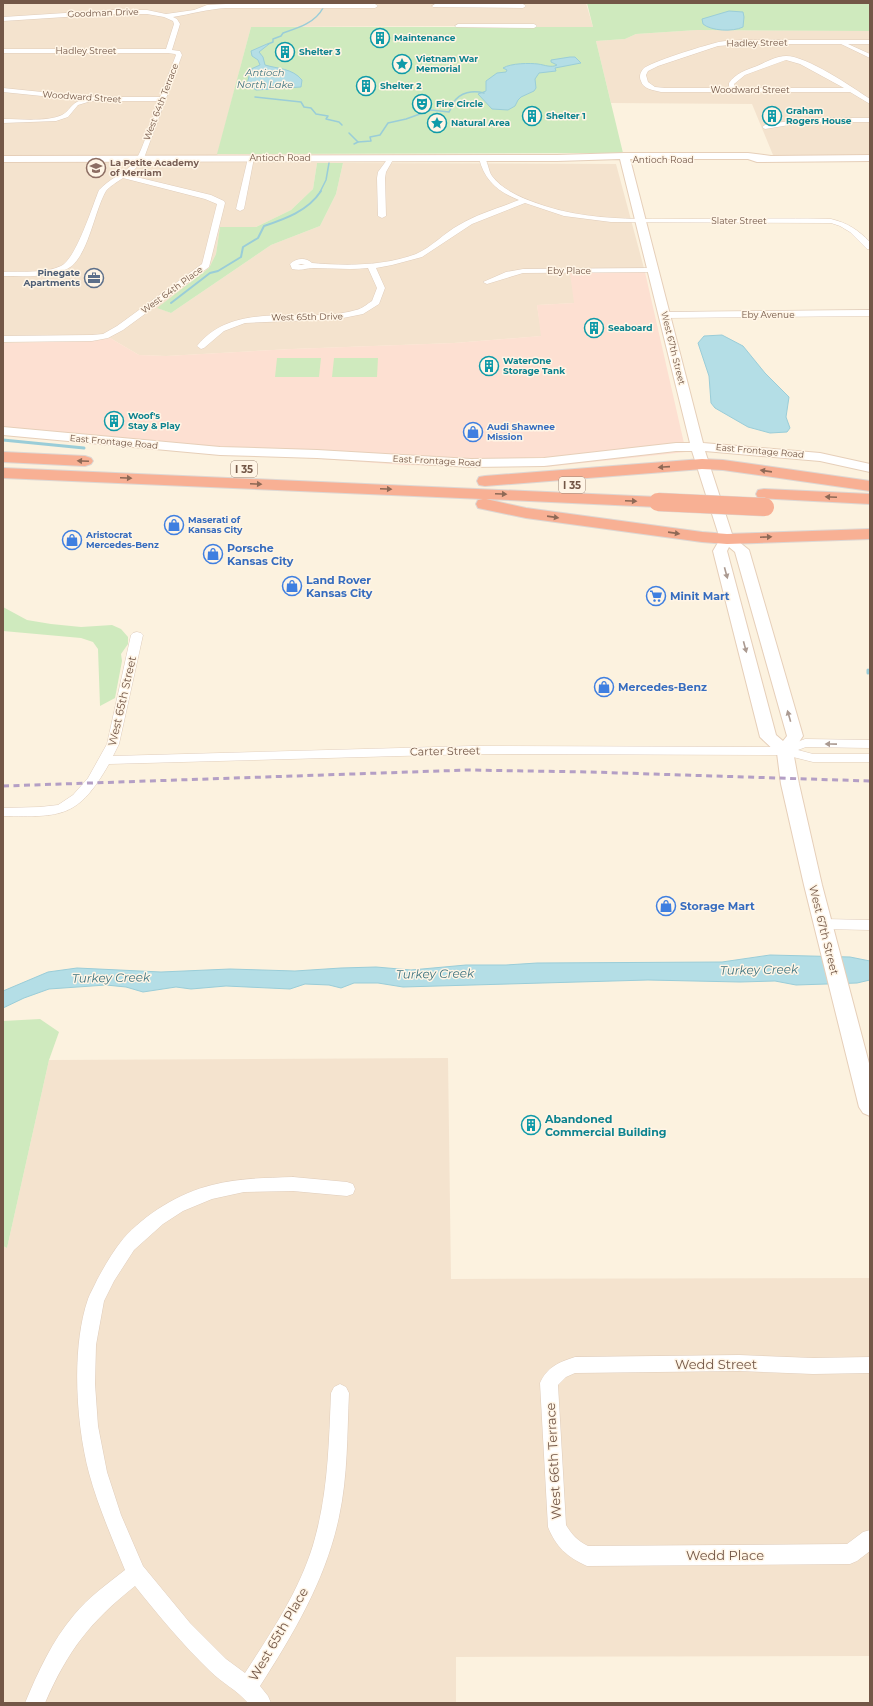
<svg xmlns="http://www.w3.org/2000/svg" width="873" height="1706" viewBox="0 0 873 1706" font-family="Montserrat,sans-serif">
	<style>
		.residential { fill: #f4e3ce }
		.commercial { fill: #fde0d2 }
		.green { fill: #cfeabe }
		.water { fill: #b4dee6; stroke: #9acdd8 }
		.lines { fill: none; stroke-linecap: round; stroke-linejoin: round }
		.stream-far2 { stroke: #9acdd8; stroke-width: 1.5 }
		.stream-far1 { stroke: #9acdd8; stroke-width: 2 }
		.stream { stroke: #9acdd8; stroke-width: 3 }
		.street-casing { stroke: #e0cdbb; stroke-width: 1 }
		.secondary-casing { stroke: #e6cfb9; stroke-width: 2 }
		.highway-casing { stroke: #ddd7d3; stroke-width: 2 }
		.street { fill: #fff; fill-rule: evenodd }
		.secondary { fill: #fff; fill-rule: evenodd }
		.highway { fill: #f8b094; fill-rule: evenodd }
		.rail { stroke: #b49fc5; stroke-width: 3; stroke-dasharray: 6 4.5; stroke-linecap: butt }
		.highway-bridge-casing { stroke: #ddd7d3; stroke-width: 19; stroke-linecap: butt }
		.highway-bridge { stroke: #f8b094; stroke-width: 18 }
		.oneway { fill: #8e6956 }
		.oneway2 { fill: #ab9a91 }
		.labels { text-anchor: middle; stroke-width: 3; stroke-linejoin: round; paint-order: stroke }
		.far-street-label { font-size: 9px; fill: #735747; stroke: #fff5e6 }
		.far-culture-label { font-size: 9px; font-weight: bold; fill: #0d838f; stroke: #fff5e6; text-anchor: start }
		.far-education-label { font-size: 9px; font-weight: bold; fill: #785e54; stroke: #fff5e6; text-anchor: start }
		.far-service-label { font-size: 9px; font-weight: bold; fill: #4e5e75; stroke: #fff5e6; text-anchor: end }
		.far-shop-label { font-size: 9px; font-weight: bold; fill: #366cbe; stroke: #fff5e6; text-anchor: start }
		.far-water-label { font-size: 10px; font-style: italic; fill: #3e7480; stroke: #fff5e6 }
		.shield { fill: #fff5e6; stroke: #9d8677; stroke-width: 1 }
		.shield-label { font-size: 10px; font-weight: bold; fill: #735747 }
		.shop-label { font-size: 11px; font-weight: bold; fill: #366cbe; stroke: #fff5e6; text-anchor: start }
		.street-label { font-size: 11px; fill: #735747; stroke: #fff5e6 }
		.culture-label { font-size: 11px; font-weight: bold; fill: #0d838f; stroke: #fff5e6; text-anchor: start }
		.water-label { font-size: 12px; font-style: italic; fill: #3e7480; stroke: #fff5e6 }
		.near-street-label { font-size: 13px; fill: #735747; stroke: #fff5e6 }
	</style>
	<rect width="100%" height="100%" fill="#fcf2df"/>
	<g class="residential">
		<polygon points="3,3 586,3 593,27 537,27 536,25 458,25 453,26 251,27 217,156 3,156"/>
		<polygon points="697,30 870,31 870,156 773,155 752,104 611,103 596,41 625,39 636,34"/>
		<polygon points="3,163 317,163 313,189 291,210 256,227 220,228 216,254 209,268 158,308 171,313 271,245 320,226 336,194 343,163 616,164 645,272 575,303 537,305 542,336 454,343 292,349 166,356 139,355 110,338 93,341 3,343"/>
		<polygon points="448,1058 451,1279 870,1278 870,1656 456,1657 456,1703 3,1703 3,1246 7,1248 49,1060"/>
	</g>
	<polygon class="commercial" points="645,272 686,452 546,467 491,467 404,465 27,438 3,435 3,343 93,341 110,338 139,355 166,356 292,349 454,343 541,336 537,305 574,303 570,273"/>
	<g class="green">
		<polygon points="587,3 870,3 870,31 697,30 636,34 625,39 596,41 623,153 217,154 251,27 593,27"/>
		<polygon points="317,163 343,163 336,194 320,226 271,245 171,313 157,308 209,268 216,254 220,227 256,227 291,210 313,189"/>
		<polygon points="277,358 321,358 319,377 275,377"/>
		<polygon points="334,358 378,358 377,377 332,377"/>
		<polygon points="3,607 27,620 51,624 81,627 112,625 121,629 128,637 128,644 121,654 122,661 115,698 100,706 98,649 93,642 81,638 3,631"/>
		<polygon points="40,1019 59,1032 49,1060 7,1248 3,1246 3,1021"/>
	</g>
	<g class="water">
		<path d="M729 11 743 12 744 17 743 27C733 32 711 31 703 24L702 19Z"/>
		<path d="M267 44H269L259 52 263 57 265 65C278 69 292 68 302 80L301 87 256 90 247 84 251 69 260 65 258 60 252 56 251 51Z"/>
		<path d="M570 57H575L581 63 555 68 556 71 539 73 535 79 536 88 534 91 521 97 518 100 515 106 508 110 492 109 478 94 486 91V81L497 73 506 72 507 70 503 68C511 63 530 63 538 64 545 65 551 68 557 65L551 62V60Z"/>
		<polygon points="722,335 743,346 765,373 789,397 786,417 790,428 787,432 770,433 748,427 715,408 711,403 709,376 698,343 704,336"/>
		<polygon points="770,955 850,957 870,961 870,980 857,983 796,985 775,981 740,982 648,980 403,987 378,983 354,983 341,988 329,985 305,984 290,989 226,986 191,989 176,987 143,992 126,987 106,985 49,989 24,998 3,1008 3,991 48,972 77,968 161,972 230,969 295,971 341,968 376,967 411,970 466,965 506,965 537,963 722,962"/>
	</g>
	<g class="lines">
		<g class="stream-far2">
			<path d="M268 44 273 42V39L281 36 283 33C298 28 315 23 323 8"/>
			<polyline points="255,97 301,102 304,107 311,108 316,114 328,116 326,119 339,122 342,125"/>
			<polyline points="349,133 358,142 354,144"/>
			<path d="M358 142 371 141 370 137 380 135 388 123 406 119 431 110 449 112C451 109 452 105 453 103 460 92 473 90 484 93"/>
			<polyline points="320,192 326,180 329,163"/>
		</g>
		<path class="stream-far1" d="M171 303 210 273 218 271 241 257 243 247 258 238 264 226C285 219 308 211 321 191"/>
		<g class="stream">
			<polyline points="3,440 84,448"/>
			<polyline points="868,670 868,673"/>
		</g>
		<g class="street-casing">
			<g id="street">
				<path d="M226 4H375L378 6 375 8H226C208 9 191 14 173 17L177 19 180 24 172 50 180 51 182 55 144 158 135 169 128 175 211 195 224 201 225 203 209 267 123 330 108 338 92 341 3 342V336L92 335 103 334 117 326 202 264 217 204 205 199 123 178C117 182 110 186 106 191 94 211 88 259 67 269 48 278 23 276 3 276V272C21 271 44 274 61 266 76 259 92 207 99 190 109 179 123 174 133 164 142 154 153 115 159 101H91L78 105 68 117 56 121 3 123V119C19 119 48 122 62 115 70 111 70 104 81 100L3 92V88L91 97H160L176 55 175 54 168 53H3V49H166L174 24 173 21 164 17 147 14H112L3 21V17L112 10H147L166 14 194 10 207 5Z"/>
				<polygon points="435,4 523,4 526,6 523,8 433,7 432,6"/>
				<polygon points="458,24 534,24 537,26 534,28 456,27 455,26"/>
				<path d="M743 40H870V44H848L870 54V58L841 44H743L718 46 658 66 648 71 646 75 648 82 655 87 665 88H729V83C736 73 746 70 757 66 766 62 776 56 786 56 807 56 852 87 870 99V104L850 92H661C653 90 643 89 641 81 639 77 640 73 643 69 650 62 703 46 715 43 724 40 734 41 743 40ZM786 60 800 64 844 88H736L734 84 745 75Z"/>
				<polygon points="807,118 870,118 870,122 807,122 765,129 762,127 765,125"/>
				<polygon points="251,156 254,158 244,209 240,211 236,209 248,158"/>
				<polygon points="391,156 394,158 386,172 385,178 386,216 382,218 378,216 377,178 378,172 389,157"/>
				<path d="M482 156C488 158 488 171 492 176 504 192 527 200 545 206 591 221 641 219 689 219 736 219 784 218 831 219 848 223 858 230 870 242V249H867L850 232 840 226 831 223 611 222 564 216 525 203 472 224 422 257 392 265 376 268 385 288 379 304 363 314 338 319 245 323 224 331 204 348 201 349 197 346C236 298 304 325 356 310 362 309 367 304 372 301L377 288 368 268C350 270 332 268 314 268 306 268 302 271 292 269L290 264C296 258 306 257 312 263 347 266 383 266 416 254 432 247 444 233 459 225 477 214 499 208 519 200 498 192 484 180 479 158ZM301 264 305 265H298Z"/>
				<polygon points="653,268 657,270 656,272 523,273 487,284 483,282 506,272 523,269"/>
				<polygon points="870,310 870,316 665,318 661,315 665,312"/>
				<path d="M137 632 141 633 143 635 119 744 113 756 473 746 784 747 805 739 870 740V748L806 747 798 750 813 754H870V762H813L785 755 473 754 109 764C78 818 62 817 3 816V808L40 807 58 805 73 795 88 778 107 744 131 635 133 633Z"/>
				<polygon points="823,919 870,920 870,930 823,929 818,928 816,924 818,920"/>
				<path d="M293 1177 347 1182 353 1184 355 1189 353 1194 347 1196 293 1191 244 1192 212 1199 183 1211 163 1224 134 1250 114 1281 104 1301 96 1345 95 1384 98 1426 107 1472 121 1515 143 1566 190 1623 226 1659 245 1673C272 1631 302 1587 315 1538 328 1491 329 1442 331 1393L334 1387 340 1384 346 1387 349 1393C347 1434 348 1476 339 1517 326 1579 294 1633 260 1686L268 1696 271 1703H248C237 1690 222 1683 210 1671 183 1645 159 1616 135 1586 90 1622 68 1650 45 1703H25C38 1672 52 1641 74 1615 89 1597 107 1584 125 1570 112 1538 98 1506 89 1473 76 1424 71 1348 88 1299 90 1293 94 1287 97 1280 104 1267 113 1251 123 1239 145 1214 179 1193 212 1185 239 1178 265 1178 293 1177Z"/>
				<path d="M739 1355 813 1358 870 1357V1373L813 1374 739 1371 575 1373 566 1377 558 1385 566 1525C572 1535 578 1541 588 1546L847 1544 863 1532 870 1530V1551L857 1561 850 1564 587 1566C567 1557 556 1547 548 1527L540 1383C547 1367 559 1362 575 1357Z"/>
			</g>
		</g>
		<g class="secondary-casing">
			<path id="secondary" d="M624 153H748L771 156 870 155V161L757 162 748 159H630L703 443 820 453 870 464V472L820 461 705 451 733 537 749 550 803 736 793 751 799 784 822 885 870 1067V1116L863 1113 859 1107 804 885 781 784 777 753 760 737 713 551 720 539 692 451H676L544 466 471 467 317 458 220 455 3 435V427L220 447 317 450 471 459 544 458 676 443H690L620 159 557 161 3 162V156L557 155ZM729 547 735 552 787 736 783 741 776 735 727 551Z"/>
		</g>
		<g class="highway-casing">
			<g id="highway">
				<polygon points="3,452 85,456 91,458 93,461 91,464 85,466 3,462"/>
				<polygon points="702,459 723,460 870,481 870,491 723,470 702,469 485,486 479,485 477,481 479,477 485,476"/>
				<polygon points="3,468 658,497 664,498 666,502 664,506 658,507 486,499 526,508 702,532 727,534 870,529 870,539 727,544 702,542 526,518 478,508 476,504 478,500 483,499 3,478"/>
				<polygon points="764,489 870,494 870,504 758,498 756,494 758,490"/>
			</g>
		</g>
		<use href="#street" class="street"/>
		<use href="#secondary" class="secondary"/>
		<use href="#highway" class="highway"/>
		<polyline class="rail" points="3,786 468,770 590,772 870,781"/>
		<g class="highway-bridge-casing">
			<polyline id="highway-bridge" points="658,502 765,507"/>
		</g>
		<use href="#highway-bridge" class="highway-bridge"/>
	</g>
	<defs><path id="oneway-solid" d="M-6-.8H1V-3.2L6.5 0L1 3.2V.8H-6Z"/></defs>
	<g class="oneway">
		<use href="#oneway-solid" transform="translate(83 461) rotate(-177)"/>
		<use href="#oneway-solid" transform="translate(664 467) rotate(176)"/>
		<use href="#oneway-solid" transform="translate(766 471) rotate(-172)"/>
		<use href="#oneway-solid" transform="translate(126 478) rotate(2)"/>
		<use href="#oneway-solid" transform="translate(256 484) rotate(2)"/>
		<use href="#oneway-solid" transform="translate(386 489) rotate(2)"/>
		<use href="#oneway-solid" transform="translate(501 494) rotate(3)"/>
		<use href="#oneway-solid" transform="translate(831 497) rotate(-177)"/>
		<use href="#oneway-solid" transform="translate(631 501) rotate(3)"/>
		<use href="#oneway-solid" transform="translate(553 517) rotate(8)"/>
		<use href="#oneway-solid" transform="translate(674 533) rotate(8)"/>
		<use href="#oneway-solid" transform="translate(766 537) rotate(-2)"/>
	</g>
	<g class="oneway2">
		<use href="#oneway-solid" transform="translate(726 573) rotate(75)"/>
		<use href="#oneway-solid" transform="translate(745 647) rotate(75)"/>
		<use href="#oneway-solid" transform="translate(789 716) rotate(-106)"/>
		<use href="#oneway-solid" transform="translate(831 744) rotate(-179)"/>
	</g>
	<defs>
		<g id="building-ring" transform="scale(1)"><circle r="9.5" fill="#fff5e6" stroke="#0f9aa8" stroke-width="1.5"/><path d="M-4-6H4V6H1V3H-1V6H-4ZM-2.5-4.3h1.7v1.8h-1.7ZM.8-4.3h1.7v1.8H.8ZM-2.5-1h1.7V.8h-1.7ZM.8-1h1.7V.8H.8Z" fill="#0f9aa8"/></g>
		<g id="sight-ring" transform="scale(1)"><circle r="9.5" fill="#fff5e6" stroke="#0f9aa8" stroke-width="1.5"/><path d="M0-6L1.8-2.2L6-1.7L2.9 1.2L3.7 5.4L0 3.3L-3.7 5.4L-2.9 1.2L-6-1.7L-1.8-2.2Z" fill="#0f9aa8"/></g>
		<g id="theatre-ring" transform="scale(1)"><circle r="9.5" fill="#fff5e6" stroke="#0f9aa8" stroke-width="1.5"/><path d="M-5-5.5Q0-4 5-5.5V0Q5 5 0 6Q-5 5-5 0ZM-3.3-2.5H-1v1.5H-3.3ZM1-2.5H3.3v1.5H1ZM-2.8 1Q0 5.5 2.8 1Z" fill="#0f9aa8"/></g>
		<g id="school-ring" transform="scale(1)"><circle r="9.5" fill="#fff5e6" stroke="#8d6e63" stroke-width="1.5"/><path d="M0-5L7-2L0 1L-7-2ZM-4 1L0 2.5L4 1V4Q0 6-4 4Z" fill="#8d6e63"/></g>
		<g id="office-ring" transform="scale(1)"><circle r="9.5" fill="#fff5e6" stroke="#5c6f8a" stroke-width="1.5"/><path d="M-6-3h4V-5.5h4V-3h4V5H-6ZM-1-4.5V-3h2v-1.5ZM-6 0V1H6V0Z" fill="#5c6f8a"/></g>
		<g id="shop-ring" transform="scale(1)"><circle r="9.5" fill="#fff5e6" stroke="#3f7fe0" stroke-width="1.5"/><path d="M-5-2.5h2.3a2.7 3.5 0 0 1 5.4 0H5L5.5 6h-11ZM-1.5-2.5h3a1.5 2.3 0 0 0-3 0Z" fill="#3f7fe0"/></g>
		<g id="supermarket-ring" transform="scale(1)"><circle r="9.5" fill="#fff5e6" stroke="#3f7fe0" stroke-width="1.5"/><path d="M-6-5.5h2.5l.6 2H6L4.5 2H-2.5L-4.4-4H-6ZM-1.5 3.2a1.3 1.3 0 1 0 .1 0ZM3 3.2a1.3 1.3 0 1 0 .1 0Z" fill="#3f7fe0"/></g>
	</defs>
	<g fill-rule="evenodd">
		<use href="#building-ring" x="380" y="38"/>
		<use href="#building-ring" x="285" y="52"/>
		<use href="#sight-ring" x="402" y="64"/>
		<use href="#building-ring" x="366" y="86"/>
		<use href="#theatre-ring" x="422" y="104"/>
		<use href="#building-ring" x="532" y="116"/>
		<use href="#building-ring" x="772" y="116"/>
		<use href="#sight-ring" x="437" y="123"/>
		<use href="#school-ring" x="96" y="168"/>
		<use href="#office-ring" x="94" y="278"/>
		<use href="#building-ring" x="594" y="328"/>
		<use href="#building-ring" x="489" y="366"/>
		<use href="#building-ring" x="114" y="421"/>
		<use href="#shop-ring" x="473" y="432"/>
		<use href="#shop-ring" x="174" y="525"/>
		<use href="#shop-ring" x="72" y="540"/>
		<use href="#shop-ring" x="213" y="554"/>
		<use href="#shop-ring" x="292" y="586"/>
		<use href="#supermarket-ring" x="656" y="596"/>
		<use href="#shop-ring" x="604" y="687"/>
		<use href="#shop-ring" x="666" y="906"/>
		<use href="#building-ring" x="531" y="1125"/>
	</g>
	<g class="labels">
		<g class="far-street-label">
			<text transform="translate(103 13) rotate(-2)" y="3">Goodman Drive</text>
			<text transform="translate(757 43) rotate(-1)" y="3">Hadley Street</text>
			<text x="86" y="54">Hadley Street</text>
			<text x="750" y="93">Woodward Street</text>
			<text transform="translate(82 97) rotate(4)" y="3">Woodward Street</text>
			<text transform="translate(161 102) rotate(-69)" y="3">West 64th Terrace</text>
			<text x="280" y="161">Antioch Road</text>
			<text x="663" y="163">Antioch Road</text>
			<text x="739" y="224">Slater Street</text>
			<text x="569" y="274">Eby Place</text>
			<text transform="translate(172 290) rotate(-36)" y="3">West 64th Place</text>
			<text x="768" y="318">Eby Avenue</text>
			<text transform="translate(307 317) rotate(-1)" y="3">West 65th Drive</text>
			<text transform="translate(673 348) rotate(76)" y="3">West 67th Street</text>
			<text transform="translate(114 442) rotate(5)" y="3">East Frontage Road</text>
			<text transform="translate(760 451) rotate(5)" y="3">East Frontage Road</text>
			<text transform="translate(437 461) rotate(3)" y="3">East Frontage Road</text>
		</g>
		<g class="far-culture-label">
			<text x="394" y="41">Maintenance</text>
			<text x="299" y="55">Shelter 3</text>
			<text x="416" y="62">Vietnam War<tspan x="416" dy="10">Memorial</tspan></text>
			<text x="380" y="89">Shelter 2</text>
			<text x="436" y="107">Fire Circle</text>
			<text x="786" y="114">Graham<tspan x="786" dy="10">Rogers House</tspan></text>
			<text x="546" y="119">Shelter 1</text>
			<text x="451" y="126">Natural Area</text>
			<text x="608" y="331">Seaboard</text>
			<text x="503" y="364">WaterOne<tspan x="503" dy="10">Storage Tank</tspan></text>
			<text x="128" y="419">Woof's<tspan x="128" dy="10">Stay &amp; Play</tspan></text>
		</g>
		<g class="far-education-label">
			<text x="110" y="166">La Petite Academy<tspan x="110" dy="10">of Merriam</tspan></text>
		</g>
		<g class="far-service-label">
			<text x="80" y="276">Pinegate<tspan x="80" dy="10">Apartments</tspan></text>
		</g>
		<g class="far-shop-label">
			<text x="487" y="430">Audi Shawnee<tspan x="487" dy="10">Mission</tspan></text>
			<text x="188" y="523">Maserati of<tspan x="188" dy="10">Kansas City</tspan></text>
			<text x="86" y="538">Aristocrat<tspan x="86" dy="10">Mercedes-Benz</tspan></text>
		</g>
		<g class="far-water-label">
			<text x="265" y="76">Antioch<tspan x="265" dy="12">North Lake</tspan></text>
		</g>
		<g class="shield">
			<rect x="231" y="461" width="26" height="16" rx="3"/>
			<rect x="559" y="477" width="26" height="16" rx="3"/>
		</g>
		<g class="shield-label">
			<text x="244" y="473">I 35</text>
			<text x="572" y="489">I 35</text>
		</g>
		<g class="shop-label">
			<text x="227" y="552">Porsche<tspan x="227" dy="13">Kansas City</tspan></text>
			<text x="306" y="584">Land Rover<tspan x="306" dy="13">Kansas City</tspan></text>
			<text x="670" y="600">Minit Mart</text>
			<text x="618" y="691">Mercedes-Benz</text>
			<text x="680" y="910">Storage Mart</text>
		</g>
		<g class="street-label">
			<text transform="translate(122 701) rotate(-77)" y="4">West 65th Street</text>
			<text transform="translate(445 751) rotate(-1)" y="4">Carter Street</text>
			<text transform="translate(824 930) rotate(76)" y="4">West 67th Street</text>
		</g>
		<g class="culture-label">
			<text x="545" y="1123">Abandoned<tspan x="545" dy="13">Commercial Building</tspan></text>
		</g>
		<g class="water-label">
			<text transform="translate(759 970) rotate(-1)" y="4">Turkey Creek</text>
			<text transform="translate(435 974) rotate(-1)" y="4">Turkey Creek</text>
			<text transform="translate(111 978) rotate(-1)" y="4">Turkey Creek</text>
		</g>
		<g class="near-street-label">
			<text x="716" y="1369">Wedd Street</text>
			<text transform="translate(553 1461) rotate(-93)" y="5">West 66th Terrace</text>
			<text x="725" y="1560">Wedd Place</text>
			<text transform="translate(278 1634) rotate(-60)" y="5">West 65th Place</text>
		</g>
	</g>
	<rect width="873" height="1706" fill="none" stroke="#735747" stroke-width="8"/>
</svg>
